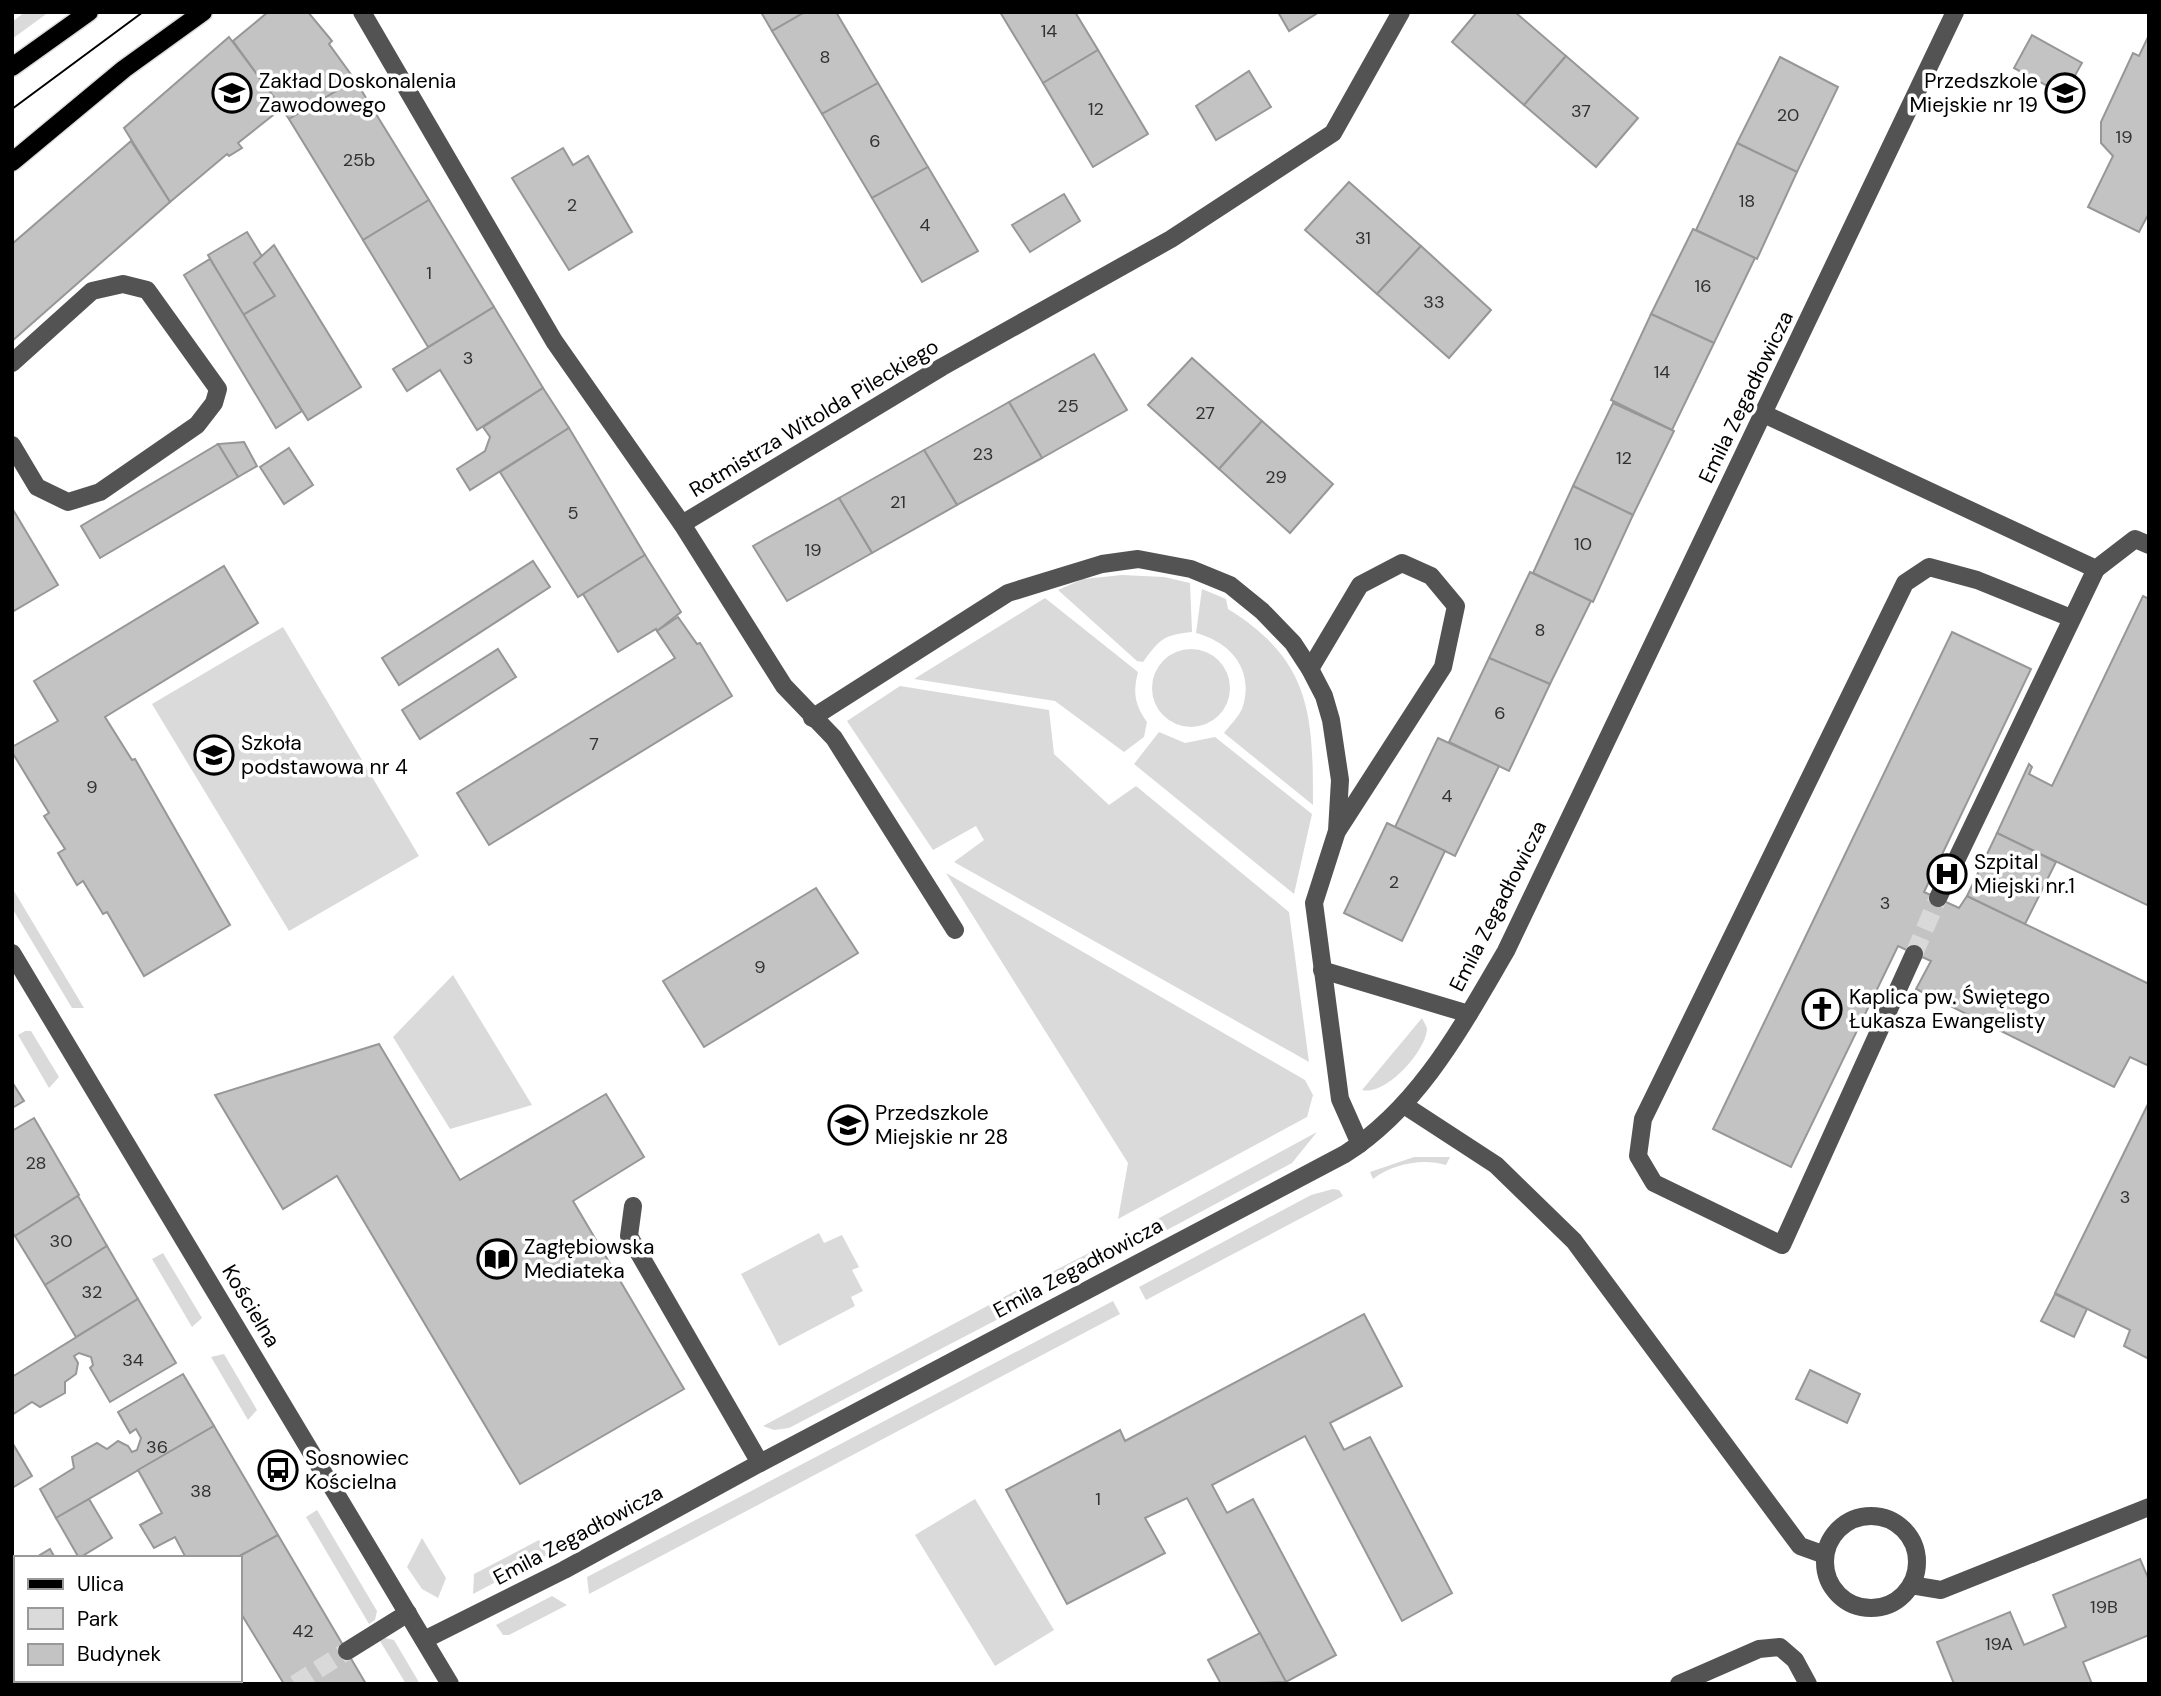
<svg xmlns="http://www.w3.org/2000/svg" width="2161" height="1696" viewBox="0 0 2161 1696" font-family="'DM Sans',sans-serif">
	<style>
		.green { fill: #dadada }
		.building { fill: #c3c3c3; stroke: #979797; stroke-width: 2 }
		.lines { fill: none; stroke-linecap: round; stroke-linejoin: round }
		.minor-tunnel { stroke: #d9d9d9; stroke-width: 18; stroke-dasharray: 18 9; stroke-linecap: butt }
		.major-casing { stroke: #dbdbdb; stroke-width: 21 }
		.minor { stroke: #535353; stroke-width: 18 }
		.major { stroke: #000; stroke-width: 18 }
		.tram { stroke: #000; stroke-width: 2 }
		.labels { text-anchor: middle; stroke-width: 7; stroke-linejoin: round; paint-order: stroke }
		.number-label { font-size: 18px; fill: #313131 }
		.poi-label { font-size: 21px; fill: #000; stroke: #fff; text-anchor: start }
		.street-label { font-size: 21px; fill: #000; stroke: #fff }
	</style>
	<rect width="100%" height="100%" fill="#fff"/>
	<g class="green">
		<polygon points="25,12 49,12 12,39 12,22"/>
		<path d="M1122 575 1164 577 1190 583 1192 632C1163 635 1160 639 1143 662L1137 661 1058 590 1083 579Z"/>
		<path d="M1202 589 1226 599 1228 609C1312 661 1313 716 1313 805L1224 733C1230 725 1240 716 1243 706 1254 669 1230 642 1196 633Z"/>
		<path d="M1045 598 1138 672C1133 692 1134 704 1147 722L1144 737 1124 752 1055 701 914 679Z"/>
		<polygon points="283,627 419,856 289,931 152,704"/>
		<circle cx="1191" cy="688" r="39"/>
		<polygon points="900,686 1049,710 1054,754 1109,805 1136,786 1289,912 1309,1062 954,862 984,840 976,826 933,850 847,721"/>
		<polygon points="1159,732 1185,743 1215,737 1312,814 1294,894 1134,764"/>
		<polygon points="946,873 1305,1080 1313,1095 1307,1117 1118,1219 1128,1163"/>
		<polygon points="12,887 14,891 84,1008 72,1008 12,908"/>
		<polygon points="453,975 532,1105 450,1129 393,1037"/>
		<path d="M1422 1018 1427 1028C1427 1050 1386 1096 1362 1090Z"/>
		<polygon points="25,1031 31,1031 59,1077 49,1088 18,1035"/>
		<polygon points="1317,1132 1292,1163 1124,1253 1117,1241"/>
		<path d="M1414 1157H1450L1446 1165C1422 1158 1393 1164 1373 1179L1370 1172Z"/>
		<polygon points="1333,1189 1339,1190 1343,1196 1146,1300 1139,1287 1311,1195"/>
		<polygon points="819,1233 824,1243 842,1235 859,1267 852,1270 863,1291 851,1297 855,1306 779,1346 741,1274"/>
		<polygon points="1095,1250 1102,1264 1050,1292 1042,1277"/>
		<polygon points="163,1253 202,1318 192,1327 152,1259"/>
		<polygon points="1017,1290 1025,1305 789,1428 774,1430 763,1426"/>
		<polygon points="1113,1301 1120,1314 589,1594 587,1577"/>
		<polygon points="224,1354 257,1410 248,1420 211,1357"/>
		<polygon points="975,1499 1054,1630 995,1666 915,1535"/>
		<polygon points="317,1510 377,1611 375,1620 369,1624 306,1517"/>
		<polygon points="422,1538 446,1578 438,1598 422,1589 407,1567"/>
		<polygon points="539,1540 547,1555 473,1594 474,1574"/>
		<polygon points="552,1596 567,1605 509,1635 503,1635 496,1625"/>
		<polygon points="385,1638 394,1640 420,1684 406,1684 380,1641"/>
	</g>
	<g class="building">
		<polygon points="268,12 308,12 332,41 329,44 355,80 289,119 233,41"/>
		<polygon points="761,12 805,12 772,31"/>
		<polygon points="805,12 836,12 878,83 822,114 772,31"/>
		<polygon points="1000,12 1075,12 1098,50 1043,83"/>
		<polygon points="1278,12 1319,12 1289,31"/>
		<polygon points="1477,12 1515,12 1566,56 1524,105 1452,42"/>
		<polygon points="2032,35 2082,63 2064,95 2014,68"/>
		<polygon points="2149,35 2149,213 2139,232 2088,207 2113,156 2101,143 2101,122 2133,53 2139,56"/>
		<polygon points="229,37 282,108 238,143 242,148 229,156 227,154 170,202 124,128"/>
		<polygon points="1098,50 1148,134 1093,167 1043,83"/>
		<polygon points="1566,56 1638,118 1596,167 1524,105"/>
		<polygon points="1780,57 1838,87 1797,172 1737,143"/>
		<polygon points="1249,71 1271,107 1216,140 1196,106"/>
		<polygon points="355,80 429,200 363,240 289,119"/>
		<polygon points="878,83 928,167 872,198 822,114"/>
		<polygon points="131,141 170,202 12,341 12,244"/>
		<polygon points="1737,143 1797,172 1757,259 1696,230"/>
		<polygon points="563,148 573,165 588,156 632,232 569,270 512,178"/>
		<polygon points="928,167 978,251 922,282 872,198"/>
		<polygon points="1349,182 1421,246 1377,294 1305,230"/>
		<polygon points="1064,194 1080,221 1030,252 1012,225"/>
		<polygon points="429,200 494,307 428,347 363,240"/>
		<polygon points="1693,229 1755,258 1714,343 1651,314"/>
		<polygon points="247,232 263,258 254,263 275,296 243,315 208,255"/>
		<polygon points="274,245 361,387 308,420 243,315 275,296 254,263"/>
		<polygon points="1421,246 1491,310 1449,358 1377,294"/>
		<polygon points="210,259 302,411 276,428 184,275"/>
		<polygon points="494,307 543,388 477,430 440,370 407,391 393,369"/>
		<polygon points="1651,314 1714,343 1672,430 1611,400"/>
		<polygon points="1094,354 1127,410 1042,458 1009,402"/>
		<polygon points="1192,358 1262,421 1219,469 1148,405"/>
		<polygon points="543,388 569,428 470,490 457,469 485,451 490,437 483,427"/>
		<polygon points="1009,402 1042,458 957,505 924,450"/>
		<polygon points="1613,403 1674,431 1633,515 1573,486"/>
		<polygon points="1262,421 1333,484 1290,533 1219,469"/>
		<polygon points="569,428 645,555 578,597 500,472"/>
		<polygon points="244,442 257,466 238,477 218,444"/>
		<polygon points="218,444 238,477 100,558 81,526"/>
		<polygon points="289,448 313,485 284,504 260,467"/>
		<polygon points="924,450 957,505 872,553 839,498"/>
		<polygon points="1573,486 1633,515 1593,602 1533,573"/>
		<polygon points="839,498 872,553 787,601 753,546"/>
		<polygon points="12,508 58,585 12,612"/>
		<polygon points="645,555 681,612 657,631 656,629 618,652 583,594"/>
		<polygon points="533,561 550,587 399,685 382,658"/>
		<polygon points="224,566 258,623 105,717 132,760 135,759 230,925 144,976 107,912 103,914 83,881 77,885 58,853 65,849 44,816 49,813 12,752 12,747 58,721 34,681"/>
		<polygon points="1530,572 1591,601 1550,684 1489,658"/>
		<polygon points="2143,596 2149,599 2149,906 1997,833 2029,764 2032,767 2029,774 2052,786"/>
		<polygon points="678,617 697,644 700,643 732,696 489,845 457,793 675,658 657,631"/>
		<polygon points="1952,632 2031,669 1924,892 1959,908 1967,896 2149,984 2149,1066 2130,1057 2114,1087 1916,989 1931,961 1898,946 1791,1167 1713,1129"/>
		<polygon points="498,649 516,677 420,739 402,710"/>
		<polygon points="1489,658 1550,684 1509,771 1449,742"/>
		<polygon points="1438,738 1499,766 1455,856 1395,827"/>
		<polygon points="1387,823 1445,851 1402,941 1344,913"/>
		<polygon points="1997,833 2056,862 2025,924 1967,896"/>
		<polygon points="816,888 858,953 704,1047 663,981"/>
		<polygon points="379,1044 460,1180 606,1094 644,1157 573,1201 684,1389 520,1484 337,1176 283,1209 215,1095"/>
		<polygon points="12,1082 24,1101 12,1108"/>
		<polygon points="2149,1102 2149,1359 2124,1346 2130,1330 2055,1293"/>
		<polygon points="34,1118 79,1195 15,1236 12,1232 12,1131"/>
		<polygon points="78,1196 107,1246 45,1285 15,1236"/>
		<polygon points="107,1246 138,1299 76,1337 45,1285"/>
		<polygon points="2055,1294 2087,1309 2074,1337 2041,1321"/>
		<polygon points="138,1299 176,1363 110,1402 90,1368 93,1365 91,1357 79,1353 74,1356 78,1363 76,1374 65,1382 65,1393 40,1407 32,1402 12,1415 12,1377"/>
		<polygon points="1364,1314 1402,1386 1330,1423 1344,1450 1370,1437 1452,1593 1402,1621 1305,1436 1212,1485 1227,1513 1253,1499 1336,1655 1286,1682 1187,1498 1145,1518 1165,1553 1067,1604 1006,1490 1120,1430 1125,1441"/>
		<polygon points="1810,1370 1860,1394 1847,1423 1796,1399"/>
		<polygon points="183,1374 214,1426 56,1518 40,1489 74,1468 72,1457 97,1443 107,1449 118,1441 128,1446 132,1452 137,1450 141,1438 136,1429 130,1433 118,1412"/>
		<polygon points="214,1426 278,1535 236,1558 186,1558 175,1537 154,1548 140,1525 162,1513 138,1470"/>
		<polygon points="13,1444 32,1476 12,1488 12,1444"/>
		<polygon points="89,1499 112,1538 79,1558 56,1518"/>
		<polygon points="278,1535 366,1684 284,1684 240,1612 240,1558 236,1558"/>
		<polygon points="50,1549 55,1558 35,1558"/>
		<polygon points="2140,1559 2149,1580 2149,1635 2083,1662 2092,1684 1954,1684 1937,1642 2010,1612 2024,1645 2066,1627 2053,1595"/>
		<polygon points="16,1570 16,1615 12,1617 12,1572"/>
		<polygon points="1260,1633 1286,1682 1221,1684 1208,1660"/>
		<polygon points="31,1680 52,1680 54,1684 26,1684"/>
		<polygon points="110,1680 148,1680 150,1684 112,1684"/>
	</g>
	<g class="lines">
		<g class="minor-tunnel">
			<polyline points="1914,954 1938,898"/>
			<polyline points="295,1684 347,1651"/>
		</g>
		<g class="major-casing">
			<g id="major">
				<polyline points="12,67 89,12"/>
				<polyline points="12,162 124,69 203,12"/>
			</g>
		</g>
		<g class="minor">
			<polyline points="362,12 554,341 682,524 784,686 834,738 955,930"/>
			<polyline points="12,363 92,291 123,284 147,290 218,389 214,403 197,425 100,492 68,502 37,487 12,445"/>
			<polyline points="1764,414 2096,569 2135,539 2149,545"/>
			<polyline points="682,524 942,367 1171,239 1333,133 1401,12"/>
			<polyline points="1310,669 1360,585 1402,563 1431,576 1456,606 1443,667 1338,830"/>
			<polyline points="812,718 1008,593 1102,564 1138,559 1191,569 1230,585 1262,611 1293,643 1310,669 1324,696 1331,720 1340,780 1337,831 1314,903 1340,1099 1360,1144"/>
			<polyline points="1938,898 2096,569"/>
			<polyline points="12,953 450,1684"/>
			<polyline points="1914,954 1782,1245 1654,1183 1638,1156 1643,1119 1905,583 1929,567 1977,580 2071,618"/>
			<polyline points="1322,970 1469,1014"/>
			<polyline points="1404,1105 1496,1165 1574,1241 1800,1546 1825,1555"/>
			<polyline points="633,1206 629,1236 760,1463"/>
			<circle cx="1871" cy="1562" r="46"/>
			<polyline points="1911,1585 1941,1590 2149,1507"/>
			<path d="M424 1640 564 1570 760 1463 1345 1154C1420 1106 1462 1026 1506 951L1955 12"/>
			<polyline points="347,1651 408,1613"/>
			<polyline points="1679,1684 1759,1649 1780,1647 1795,1660 1808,1684"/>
		</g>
		<use href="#major" class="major"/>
		<polyline class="tram" points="12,109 143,12"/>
	</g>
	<defs>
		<g id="school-ring" transform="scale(2.0125)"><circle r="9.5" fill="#fff" stroke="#000" stroke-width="1.5"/><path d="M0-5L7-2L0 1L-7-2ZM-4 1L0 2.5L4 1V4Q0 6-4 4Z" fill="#000"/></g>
		<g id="hospital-ring" transform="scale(2.0125)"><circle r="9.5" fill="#fff" stroke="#000" stroke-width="1.5"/><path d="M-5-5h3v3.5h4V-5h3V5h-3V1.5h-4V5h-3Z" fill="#000"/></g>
		<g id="church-ring" transform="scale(2.0125)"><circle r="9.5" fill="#fff" stroke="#000" stroke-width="1.5"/><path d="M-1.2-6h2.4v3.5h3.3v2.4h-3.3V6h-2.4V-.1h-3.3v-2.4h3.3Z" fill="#000"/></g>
		<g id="library-ring" transform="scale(2.0125)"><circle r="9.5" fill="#fff" stroke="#000" stroke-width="1.5"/><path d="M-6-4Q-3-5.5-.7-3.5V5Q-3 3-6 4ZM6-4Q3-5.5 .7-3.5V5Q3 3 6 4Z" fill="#000"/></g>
		<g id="bus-ring" transform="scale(2.0125)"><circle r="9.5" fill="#fff" stroke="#000" stroke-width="1.5"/><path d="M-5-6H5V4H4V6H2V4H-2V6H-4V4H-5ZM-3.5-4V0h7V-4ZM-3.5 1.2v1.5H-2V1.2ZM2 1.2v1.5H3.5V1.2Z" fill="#000"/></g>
	</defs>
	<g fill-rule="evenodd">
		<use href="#school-ring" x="232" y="93"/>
		<use href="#school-ring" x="2065" y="93"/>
		<use href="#school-ring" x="214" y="755"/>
		<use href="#hospital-ring" x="1947" y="874"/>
		<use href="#church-ring" x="1822" y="1009"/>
		<use href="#school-ring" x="848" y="1125"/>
		<use href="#library-ring" x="497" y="1259"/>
		<use href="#bus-ring" x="278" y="1470"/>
	</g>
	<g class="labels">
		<g class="number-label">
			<text x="1049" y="37">14</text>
			<text x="825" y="63">8</text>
			<text x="1096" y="115">12</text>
			<text x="1581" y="117">37</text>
			<text x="1788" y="121">20</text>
			<text x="2124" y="143">19</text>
			<text x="875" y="147">6</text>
			<text x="359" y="166">25b</text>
			<text x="1747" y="207">18</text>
			<text x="572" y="211">2</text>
			<text x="925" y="231">4</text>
			<text x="1363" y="244">31</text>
			<text x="429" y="279">1</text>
			<text x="1703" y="292">16</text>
			<text x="1434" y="308">33</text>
			<text x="468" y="364">3</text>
			<text x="1662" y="378">14</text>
			<text x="1068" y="412">25</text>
			<text x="1205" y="419">27</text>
			<text x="983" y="460">23</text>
			<text x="1624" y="464">12</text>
			<text x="1276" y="483">29</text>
			<text x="898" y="508">21</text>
			<text x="573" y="519">5</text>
			<text x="1583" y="550">10</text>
			<text x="813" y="556">19</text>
			<text x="1540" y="636">8</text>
			<text x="1500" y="719">6</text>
			<text x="594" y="750">7</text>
			<text x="92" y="793">9</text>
			<text x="1447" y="802">4</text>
			<text x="1394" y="888">2</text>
			<text x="1885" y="909">3</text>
			<text x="760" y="973">9</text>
			<text x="36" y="1169">28</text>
			<text x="2125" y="1203">3</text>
			<text x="61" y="1247">30</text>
			<text x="92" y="1298">32</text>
			<text x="133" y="1366">34</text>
			<text x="157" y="1453">36</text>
			<text x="201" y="1497">38</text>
			<text x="1098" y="1505">1</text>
			<text x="2104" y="1613">19B</text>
			<text x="303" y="1637">42</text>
			<text x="1999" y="1650">19A</text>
		</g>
		<g class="poi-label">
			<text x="259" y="88">Zakład Doskonalenia<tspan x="259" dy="24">Zawodowego</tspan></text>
			<text x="2038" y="88" text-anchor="end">Przedszkole<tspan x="2038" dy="24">Miejskie nr 19</tspan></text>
			<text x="241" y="750">Szkoła<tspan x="241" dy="24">podstawowa nr 4</tspan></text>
			<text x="1974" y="869">Szpital<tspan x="1974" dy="24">Miejski nr.1</tspan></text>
			<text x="1849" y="1004">Kaplica pw. Świętego<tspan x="1849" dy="24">Łukasza Ewangelisty</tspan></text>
			<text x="875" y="1120">Przedszkole<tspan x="875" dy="24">Miejskie nr 28</tspan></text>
			<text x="524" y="1254">Zagłębiowska<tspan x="524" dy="24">Mediateka</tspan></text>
			<text x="305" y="1465">Sosnowiec<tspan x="305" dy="24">Kościelna</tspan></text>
		</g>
		<g class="street-label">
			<text transform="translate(1746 397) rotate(-64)" y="7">Emila Zegadłowicza</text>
			<text transform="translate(814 418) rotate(-31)" y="7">Rotmistrza Witolda Pileckiego</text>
			<text transform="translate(1498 906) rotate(-63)" y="7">Emila Zegadłowicza</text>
			<text transform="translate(1078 1268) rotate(-28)" y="7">Emila Zegadłowicza</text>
			<text transform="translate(251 1306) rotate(59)" y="7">Kościelna</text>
			<text transform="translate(578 1535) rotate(-28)" y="7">Emila Zegadłowicza</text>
		</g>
	</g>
	<rect width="2161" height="1696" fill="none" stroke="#000000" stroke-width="28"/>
	<rect x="14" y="1556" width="228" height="126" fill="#ffffff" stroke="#999999" stroke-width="2"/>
	<rect x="28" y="1579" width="35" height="10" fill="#000000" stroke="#999999" stroke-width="2"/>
	<text x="77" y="1591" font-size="21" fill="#000000">Ulica</text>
	<rect x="28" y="1608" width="35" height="21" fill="#dadada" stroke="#999999" stroke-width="2"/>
	<text x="77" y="1626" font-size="21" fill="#000000">Park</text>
	<rect x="28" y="1644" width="35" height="21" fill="#c3c3c3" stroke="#999999" stroke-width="2"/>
	<text x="77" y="1661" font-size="21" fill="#000000">Budynek</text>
</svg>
